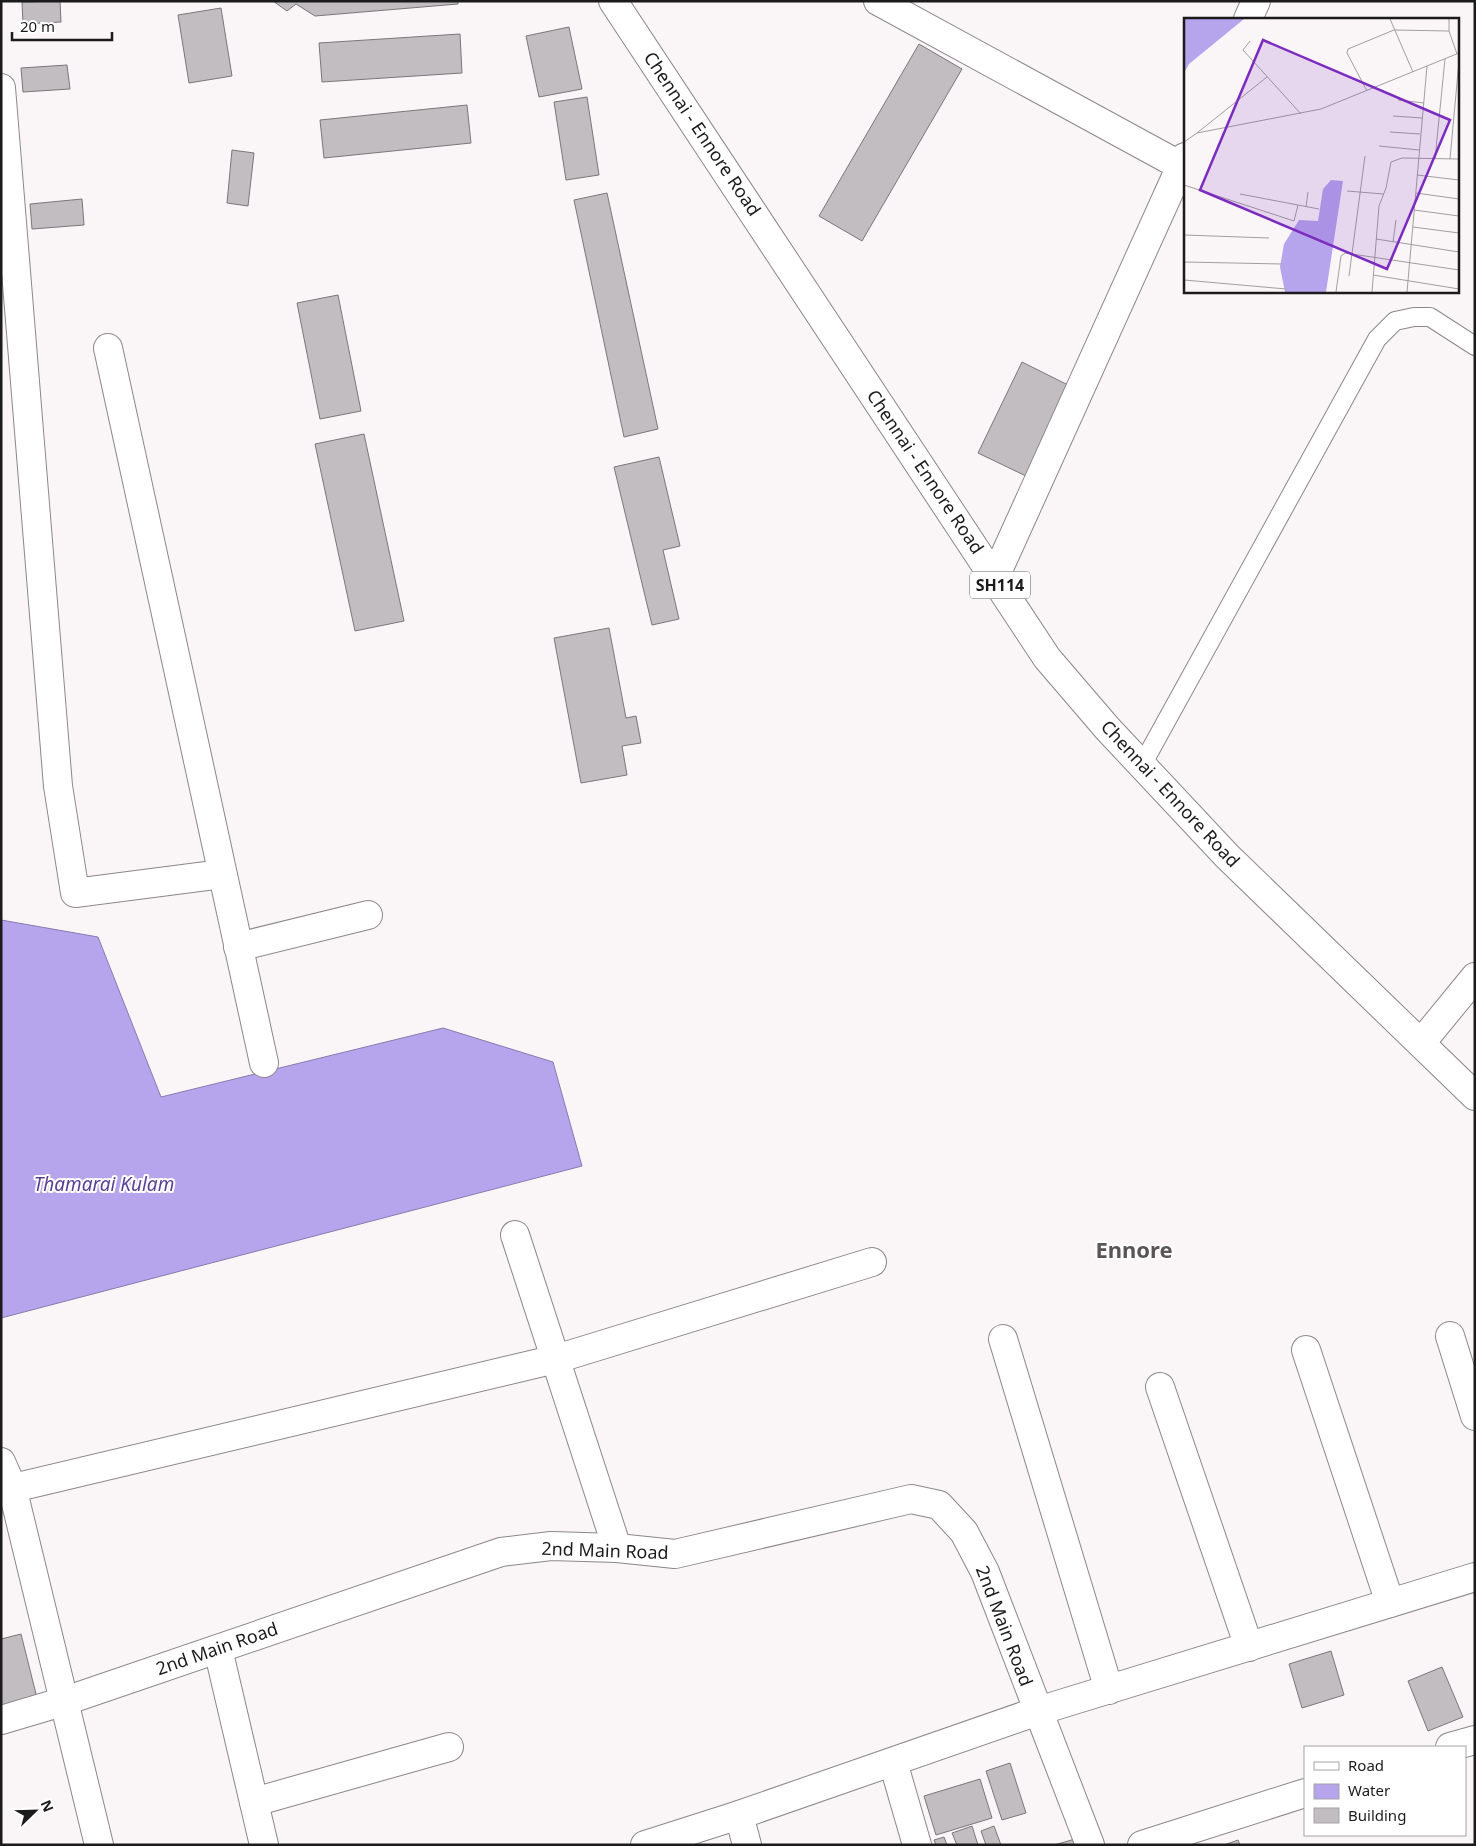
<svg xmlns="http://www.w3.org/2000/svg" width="1476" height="1846" viewBox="0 0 1476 1846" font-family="'Noto Sans',sans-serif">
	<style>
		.water { fill: #b6a4ed; stroke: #887bae }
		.building { fill: #c1bdc1; stroke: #7a777a }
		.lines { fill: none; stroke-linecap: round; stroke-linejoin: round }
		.service-casing { stroke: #8c8789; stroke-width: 20 }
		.minor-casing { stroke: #8c8789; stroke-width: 30 }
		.primary-casing { stroke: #8c8789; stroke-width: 30 }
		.service { stroke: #fff; stroke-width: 18 }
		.minor { stroke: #fff; stroke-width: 28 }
		.primary { stroke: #fff; stroke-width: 28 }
		.labels { text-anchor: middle; stroke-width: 4; stroke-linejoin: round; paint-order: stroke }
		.shield { fill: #fff; stroke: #605f5f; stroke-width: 1 }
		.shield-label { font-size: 16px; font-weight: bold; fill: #1c1b1b }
		.street-label { font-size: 18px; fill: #1c1b1b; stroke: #fff }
		.water-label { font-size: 19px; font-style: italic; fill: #593e93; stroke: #fff }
		.district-label { font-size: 22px; font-weight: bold; fill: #5a5557; stroke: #fff }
		.inset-road { fill: none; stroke: #a19e9f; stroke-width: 1 }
		.view { fill: #7b2cbf; fill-opacity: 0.15; stroke: #7b2cbf; stroke-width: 2.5 }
		.inset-edge { fill: none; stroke: #1c1b1b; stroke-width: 2.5 }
	</style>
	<rect width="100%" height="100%" fill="#faf5f7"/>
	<polygon class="water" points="1,920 98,937 161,1097 443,1028 553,1062 582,1166 1,1318"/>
	<g class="building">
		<polygon points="60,1 61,22 23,24 22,2"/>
		<polygon points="273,1 458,1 458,4 315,16 296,4 287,11"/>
		<polygon points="221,8 232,76 189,83 178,15"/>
		<polygon points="569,27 582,89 539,97 526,36"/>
		<polygon points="460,34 462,73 322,82 319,43"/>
		<polygon points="919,44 962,69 862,241 819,216"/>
		<polygon points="67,65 70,89 23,92 21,68"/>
		<polygon points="587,97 599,175 566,180 554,102"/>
		<polygon points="467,105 471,143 324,158 320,120"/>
		<polygon points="232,150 254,153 248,206 227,203"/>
		<polygon points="607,193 658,429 624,437 574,200"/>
		<polygon points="82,199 84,225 32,229 30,204"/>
		<polygon points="338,295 361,411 320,419 297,303"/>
		<polygon points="1022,362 1072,387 1028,477 978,453"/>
		<polygon points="364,434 404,621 355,631 315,444"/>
		<polygon points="659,457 680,546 663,550 679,619 652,625 614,467"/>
		<polygon points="609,628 626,718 636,716 641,743 622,746 627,775 581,783 554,638"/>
		<polygon points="21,1634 37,1698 1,1707 1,1639"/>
		<polygon points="1331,1651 1344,1695 1302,1708 1289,1664"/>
		<polygon points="1442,1667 1463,1717 1428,1731 1408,1681"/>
		<polygon points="1010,1763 1026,1813 1002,1820 986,1771"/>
		<polygon points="980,1779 992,1818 936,1835 924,1796"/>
		<polygon points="972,1826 978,1845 957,1845 952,1833"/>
		<polygon points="994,1826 1001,1845 986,1845 981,1831"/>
		<polygon points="944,1837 947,1845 936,1845 934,1840"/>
		<polygon points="1075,1839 1077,1845 1054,1845"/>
		<polygon points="1238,1840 1240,1845 1224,1845"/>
	</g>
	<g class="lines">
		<g class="service-casing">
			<polyline id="service" points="1142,765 1377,339 1395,321 1414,317 1430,317 1475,346"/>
		</g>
		<g class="minor-casing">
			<g id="minor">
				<polyline points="878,1 1181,166"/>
				<polyline points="1248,19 1256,1"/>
				<polyline points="1,88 58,786 75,893 222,874"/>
				<polyline points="108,348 264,1063"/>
				<polyline points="995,577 1185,157"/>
				<polyline points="238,947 368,915"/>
				<polyline points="1421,1043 1475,977"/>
				<polyline points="515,1235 617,1548"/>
				<polyline points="1450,1336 1475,1416"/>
				<polyline points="1003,1339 1109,1690"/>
				<polyline points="1306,1350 1390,1603"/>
				<polyline points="1160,1387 1249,1647"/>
				<polyline points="1,1462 12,1487 99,1845"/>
				<polyline points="1,1491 556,1359 872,1262"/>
				<polyline points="218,1649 264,1845"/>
				<polyline points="1,1720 65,1701 501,1552 551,1546 617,1548 675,1554 911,1499 939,1505 964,1532 985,1572 1090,1845"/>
				<polyline points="1450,1747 1475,1740"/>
				<polyline points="893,1762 917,1845"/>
				<polyline points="254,1802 449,1747"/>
				<polyline points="739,1815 747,1845"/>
				<polyline points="645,1845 739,1815 1038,1711 1475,1577"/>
				<polyline points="1142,1845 1305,1793"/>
			</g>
		</g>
		<g class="primary-casing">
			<polyline id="primary" points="613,1 1047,658 1107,728 1227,856 1475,1096"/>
		</g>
		<use href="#service" class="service"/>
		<use href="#minor" class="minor"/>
		<use href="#primary" class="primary"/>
	</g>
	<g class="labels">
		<rect class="shield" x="970" y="571.5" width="60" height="27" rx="4"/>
		<g class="shield-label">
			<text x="1000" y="591">SH114</text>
		</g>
		<g class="street-label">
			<text transform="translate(702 134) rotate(56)" y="6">Chennai - Ennore Road</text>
			<text transform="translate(925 472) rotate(56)" y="6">Chennai - Ennore Road</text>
			<text transform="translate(1170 794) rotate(47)" y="6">Chennai - Ennore Road</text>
			<text transform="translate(605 1551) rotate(2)" y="6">2nd Main Road</text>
			<text transform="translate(1004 1626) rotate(69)" y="6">2nd Main Road</text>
			<text transform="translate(217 1649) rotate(-19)" y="6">2nd Main Road</text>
		</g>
		<g class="water-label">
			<text x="104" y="1191">Thamarai Kulam</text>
		</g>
		<g class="district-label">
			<text x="1134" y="1258">Ennore</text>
		</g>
	</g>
	<g transform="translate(1184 18)">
		<rect width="275" height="275" fill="#faf5f7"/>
		<path d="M0 1H60L5 46 0 55ZM147 162 159 163 142 274H101L96 249 100 226 115 202 134 203 139 171Z" fill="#b6a4ed"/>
		<path class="inset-road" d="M206 1 229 54M265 1V13L273 36M66 23 59 32 117 96M183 73 163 35 164 31 210 12 265 13M214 82 240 85M209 98 238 100M206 114 236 116M13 115 83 59M0 124 13 115 137 91 275 35M195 128 235 132M251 141 261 41M266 141 275 43M233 157 275 162M0 167 110 203 114 187M163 173 199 176M232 175 275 181M56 176 135 191M122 189 124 174M230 192 275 198M229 209 275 215M0 217 85 220M192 221 275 234M209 224 212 202M0 244 98 246M189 257 275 271M165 258 181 138M0 262 102 271M152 274 157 238 161 235 275 252M188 274 195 188 202 170 207 144 218 140 275 141M223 274 243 48"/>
		<path class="view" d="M79 22 266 102 203 251 16 172Z"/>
		<rect width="275" height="275" class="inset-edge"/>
	</g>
	<rect width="1476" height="1846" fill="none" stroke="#1c1b1b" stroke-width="5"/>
	<rect x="1304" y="1746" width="162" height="90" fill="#ffffff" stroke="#a4a4a4"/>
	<rect x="1314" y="1762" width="25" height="8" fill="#ffffff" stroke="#a4a4a4"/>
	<text x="1348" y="1771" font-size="15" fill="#1c1b1b">Road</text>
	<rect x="1314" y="1784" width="25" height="15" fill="#b6a4ed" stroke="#a4a4a4"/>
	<text x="1348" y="1796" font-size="15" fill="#1c1b1b">Water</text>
	<rect x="1314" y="1808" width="25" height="15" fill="#c1bdc1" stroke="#a4a4a4"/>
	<text x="1348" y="1821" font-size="15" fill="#1c1b1b">Building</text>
	<g transform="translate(35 1811) rotate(67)" stroke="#ffffff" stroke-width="4" paint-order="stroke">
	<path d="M0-4L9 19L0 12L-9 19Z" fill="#1c1b1b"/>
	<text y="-8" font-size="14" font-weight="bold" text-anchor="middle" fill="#1c1b1b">N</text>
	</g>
	<path d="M12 32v8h100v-8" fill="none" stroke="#1c1b1b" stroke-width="2.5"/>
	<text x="20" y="32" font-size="15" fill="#1c1b1b" stroke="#ffffff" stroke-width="4" paint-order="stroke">20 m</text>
</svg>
